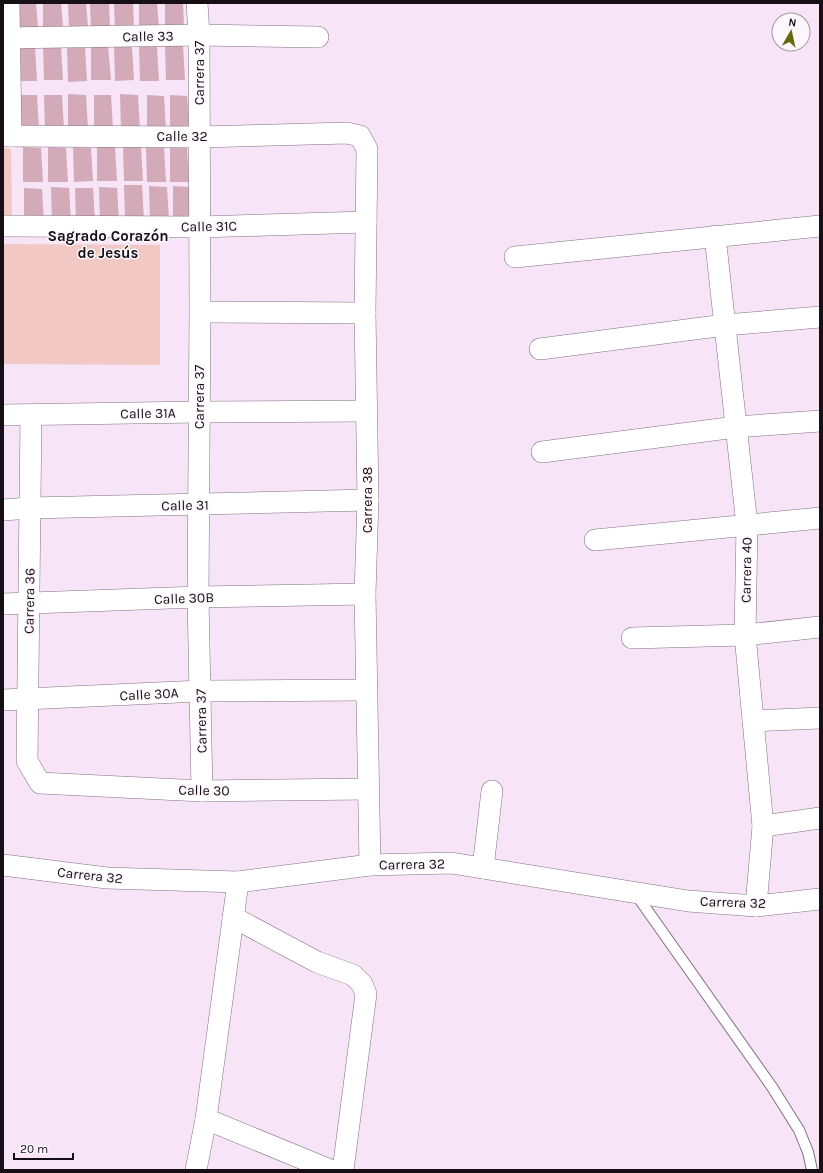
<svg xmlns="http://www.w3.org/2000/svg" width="823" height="1173" viewBox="0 0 823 1173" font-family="Karla,sans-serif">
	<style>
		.green { fill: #f1c8c4 }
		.building { fill: #d2aab8 }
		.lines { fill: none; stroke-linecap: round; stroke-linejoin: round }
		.service-casing { stroke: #817182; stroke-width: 12 }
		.minor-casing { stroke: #817182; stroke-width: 22 }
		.service { stroke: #fff; stroke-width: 10 }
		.minor { stroke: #fff; stroke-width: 21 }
		.labels { text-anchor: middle; stroke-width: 3; stroke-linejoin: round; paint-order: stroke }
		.street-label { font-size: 14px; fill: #161016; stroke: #fdf6fd }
		.neighbourhood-label { font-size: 15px; font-weight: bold; fill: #161016; stroke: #fdf6fd }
	</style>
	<rect width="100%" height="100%" fill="#f7e4f7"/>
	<g class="green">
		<polygon points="3,148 11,149 12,219 3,219"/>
		<polygon points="3,244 160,245 160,365 3,364"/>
	</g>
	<g class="building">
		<polygon points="18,3 36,3 38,28 19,29"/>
		<polygon points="43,3 61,3 63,27 43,27"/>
		<polygon points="68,3 86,3 88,27 69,28"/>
		<polygon points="90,3 109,3 110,28 91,29"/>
		<polygon points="114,3 133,3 134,28 115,29"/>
		<polygon points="139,3 157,3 159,29 139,30"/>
		<polygon points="165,3 183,3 184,27 165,27"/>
		<polygon points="91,45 108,46 111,80 91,80"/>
		<polygon points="17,46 35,47 37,81 18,81"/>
		<polygon points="43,46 61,46 63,80 44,80"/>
		<polygon points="114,46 132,47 134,80 115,81"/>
		<polygon points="139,46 157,47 159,81 140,81"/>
		<polygon points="165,46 183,46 185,80 166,80"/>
		<polygon points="67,47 85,48 87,81 68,82"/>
		<polygon points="68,94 86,95 88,129 68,129"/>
		<polygon points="120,94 138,95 140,129 121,129"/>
		<polygon points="20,95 37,95 39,129 20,130"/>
		<polygon points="44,95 62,95 64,129 45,130"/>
		<polygon points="94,95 111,95 113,129 94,129"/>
		<polygon points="147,95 164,96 166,130 147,130"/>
		<polygon points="170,95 187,96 190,130 170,130"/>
		<polygon points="97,146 115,147 117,181 97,181"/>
		<polygon points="123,146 141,147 143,181 124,181"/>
		<polygon points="23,147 41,148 43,182 23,182"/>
		<polygon points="48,147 66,148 68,182 48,182"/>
		<polygon points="73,147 91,148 93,181 74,182"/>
		<polygon points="146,147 164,148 166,182 147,182"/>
		<polygon points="170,148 187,148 189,182 170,182"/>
		<polygon points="124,185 142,185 144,219 125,219"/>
		<polygon points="149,186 167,187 169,221 150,221"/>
		<polygon points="173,186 191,187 193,221 173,221"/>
		<polygon points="51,187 69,188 71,222 52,222"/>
		<polygon points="99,187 117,188 119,222 100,222"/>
		<polygon points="24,188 42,189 44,223 24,223"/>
		<polygon points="75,188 93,188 95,222 76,223"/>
	</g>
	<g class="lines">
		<g class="service-casing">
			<polyline id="service" points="635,893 772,1087 799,1130 808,1152 812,1170"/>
		</g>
		<g class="minor-casing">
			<g id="minor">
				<polyline points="9,3 11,136"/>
				<polyline points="197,3 199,35 200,312 198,597 202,791"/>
				<polyline points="3,38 199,35 318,37"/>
				<polyline points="3,136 200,137 347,133 360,136 367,149 365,313 368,500 365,594 370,865"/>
				<polyline points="3,226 200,227 366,222"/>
				<polyline points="715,236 747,525 745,635 763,826 756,906"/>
				<polyline points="515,257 820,226"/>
				<polyline points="200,312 365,313"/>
				<polyline points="540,349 725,325 820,317"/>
				<polyline points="3,415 199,412 365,411"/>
				<polyline points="31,416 27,761 40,783 202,791 368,789"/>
				<polyline points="542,452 736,427 820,421"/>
				<polyline points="3,510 30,508 368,500"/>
				<polyline points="595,540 820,518"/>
				<polyline points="3,604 198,597 365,594"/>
				<polyline points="632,638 745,635 820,627"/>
				<polyline points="3,700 201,691 367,690"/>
				<polyline points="753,721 820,718"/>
				<polyline points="763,826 820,818"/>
				<polyline points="3,865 107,878 238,882 370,865 451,863 688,901 756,906 820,899"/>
				<polyline points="483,868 492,791"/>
				<polyline points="233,917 285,945 317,962 353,975 362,984 366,994 343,1170"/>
				<polyline points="206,1119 330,1170"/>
				<polyline points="196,1170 206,1119 238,882"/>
			</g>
		</g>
		<use href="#service" class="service"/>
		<use href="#minor" class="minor"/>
	</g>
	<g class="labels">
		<g class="street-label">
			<text transform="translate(148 36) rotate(-1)" y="5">Calle 33</text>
			<text transform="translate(199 73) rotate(-90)" y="5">Carrera 37</text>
			<text x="182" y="141">Calle 32</text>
			<text transform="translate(209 226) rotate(-1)" y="5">Calle 31C</text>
			<text transform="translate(199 397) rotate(-90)" y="5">Carrera 37</text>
			<text transform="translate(148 413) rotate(-1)" y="5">Calle 31A</text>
			<text transform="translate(367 500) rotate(-90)" y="5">Carrera 38</text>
			<text transform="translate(185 505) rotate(-1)" y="5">Calle 31</text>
			<text transform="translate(746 570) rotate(-89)" y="5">Carrera 40</text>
			<text transform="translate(184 598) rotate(-2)" y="5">Calle 30B</text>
			<text transform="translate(29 601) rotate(-89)" y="5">Carrera 36</text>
			<text transform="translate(149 694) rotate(-3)" y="5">Calle 30A</text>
			<text transform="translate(201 721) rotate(-91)" y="5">Carrera 37</text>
			<text transform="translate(204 790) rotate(1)" y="5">Calle 30</text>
			<text transform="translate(412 864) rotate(-1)" y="5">Carrera 32</text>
			<text transform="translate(90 875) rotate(6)" y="5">Carrera 32</text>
			<text transform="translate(733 902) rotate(2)" y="5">Carrera 32</text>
		</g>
		<g class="neighbourhood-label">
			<text x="108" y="241">Sagrado Corazón<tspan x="108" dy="17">de Jesús</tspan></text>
		</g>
	</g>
	<rect width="823" height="1173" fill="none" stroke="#161016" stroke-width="8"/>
	<g transform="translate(791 32) rotate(9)"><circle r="19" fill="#fdf6fd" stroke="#a19aa1"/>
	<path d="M0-3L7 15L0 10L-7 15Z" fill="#636a0c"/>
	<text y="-6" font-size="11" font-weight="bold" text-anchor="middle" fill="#161016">N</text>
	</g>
	<path d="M14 1153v6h59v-6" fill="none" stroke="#161016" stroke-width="2"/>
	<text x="20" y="1153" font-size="12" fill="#161016" stroke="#fdf6fd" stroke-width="3" paint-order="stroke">20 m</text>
</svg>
